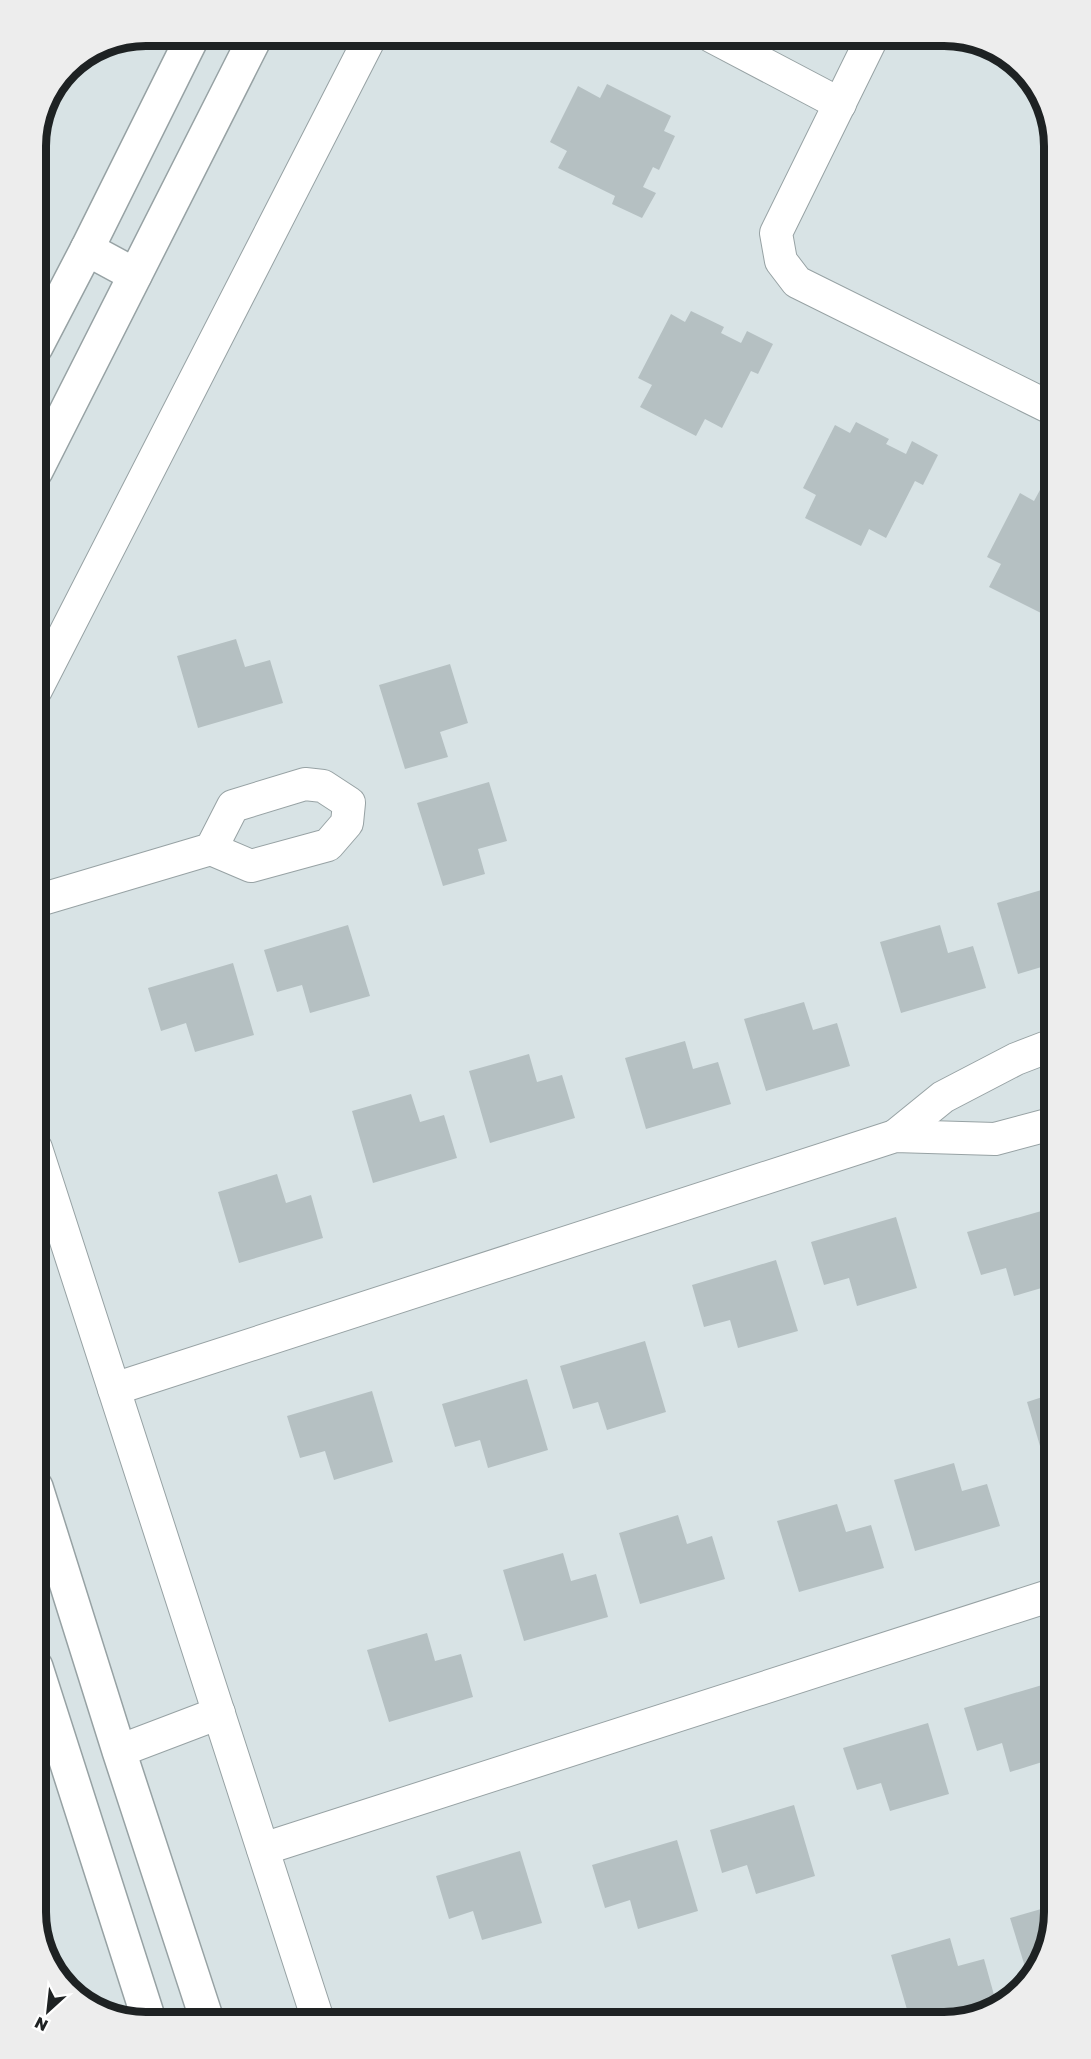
<svg xmlns="http://www.w3.org/2000/svg" width="1091" height="2059" viewBox="0 0 1091 2059" font-family="'Golos Text',sans-serif">
	<style>
		.building { fill: #b5c0c2 }
		.lines { fill: none; stroke-linecap: round; stroke-linejoin: round }
		.street-casing { stroke: #97a2a4; stroke-width: 34 }
		.secondary-casing { stroke: #97a2a4; stroke-width: 36 }
		.street { stroke: #fff; stroke-width: 32 }
		.secondary { stroke: #fff; stroke-width: 33 }
		.rim { fill: none; stroke: #1e2223; stroke-width: 8 }
	</style>
	<rect width="100%" height="100%" fill="#d8e3e5"/>
	<g class="building">
		<polygon points="607,84 671,116 664,131 675,136 659,170 653,167 643,187 656,193 642,218 612,204 615,196 558,168 567,151 550,142 578,86 600,98"/>
		<polygon points="691,311 724,327 721,333 741,343 747,331 773,344 758,374 751,371 722,428 705,419 696,436 640,407 652,385 638,378 671,314 685,322"/>
		<polygon points="856,422 889,439 886,444 906,454 912,441 938,455 923,485 915,481 886,538 869,529 861,546 805,518 816,495 803,488 835,425 850,433"/>
		<polygon points="1040,490 1055,498 1055,598 1045,615 989,587 1001,564 987,557 1020,493 1034,501"/>
		<polygon points="236,639 245,667 270,660 283,703 198,728 177,656"/>
		<polygon points="450,664 468,723 440,732 448,757 405,769 379,685"/>
		<polygon points="489,782 507,841 478,849 485,874 443,886 417,803"/>
		<polygon points="1055,886 1055,963 1018,974 997,903"/>
		<polygon points="348,925 370,996 310,1013 302,985 277,992 264,950"/>
		<polygon points="940,925 948,953 973,946 986,988 901,1013 880,942"/>
		<polygon points="233,963 254,1035 195,1052 186,1023 161,1031 148,988"/>
		<polygon points="804,1002 813,1030 837,1023 850,1066 766,1091 744,1019"/>
		<polygon points="685,1041 693,1069 718,1062 731,1104 646,1129 625,1058"/>
		<polygon points="529,1054 537,1082 562,1075 575,1118 490,1143 469,1071"/>
		<polygon points="411,1094 420,1122 444,1115 457,1158 373,1183 352,1111"/>
		<polygon points="277,1174 286,1203 311,1195 323,1238 239,1263 218,1192"/>
		<polygon points="1052,1208 1055,1217 1055,1284 1014,1296 1006,1268 981,1275 967,1232"/>
		<polygon points="896,1217 917,1288 857,1306 849,1278 824,1285 811,1242"/>
		<polygon points="776,1260 798,1331 738,1348 730,1320 704,1327 692,1285"/>
		<polygon points="645,1341 666,1412 607,1430 598,1402 573,1409 560,1366"/>
		<polygon points="527,1379 548,1450 488,1468 480,1440 455,1447 442,1404"/>
		<polygon points="372,1391 393,1462 334,1480 325,1451 300,1458 287,1416"/>
		<polygon points="1055,1393 1055,1471 1048,1473 1027,1402"/>
		<polygon points="954,1463 962,1491 987,1484 1000,1526 915,1551 894,1480"/>
		<polygon points="837,1504 846,1532 871,1525 884,1568 799,1592 777,1521"/>
		<polygon points="678,1515 687,1544 712,1536 725,1579 640,1604 619,1533"/>
		<polygon points="563,1553 571,1581 596,1574 608,1617 524,1641 503,1570"/>
		<polygon points="427,1633 435,1661 461,1654 473,1697 389,1722 367,1650"/>
		<polygon points="1049,1683 1055,1704 1055,1758 1010,1772 1002,1743 977,1751 964,1708"/>
		<polygon points="928,1723 949,1794 890,1811 881,1783 857,1790 843,1748"/>
		<polygon points="794,1805 815,1876 756,1894 747,1865 722,1873 710,1830"/>
		<polygon points="677,1840 698,1911 638,1929 630,1900 605,1908 592,1865"/>
		<polygon points="520,1851 542,1923 482,1940 473,1911 449,1919 436,1876"/>
		<polygon points="1055,1905 1055,1913 1036,1974 1029,1980 1010,1918"/>
		<polygon points="950,1938 958,1966 984,1959 996,2002 924,2023 911,2023 891,1955"/>
	</g>
	<g class="lines">
		<g class="street-casing">
			<g id="street">
				<polyline points="711,36 840,104"/>
				<polyline points="873,36 776,233 781,261 797,282 1055,410"/>
				<polyline points="36,690 371,36"/>
				<polyline points="36,901 211,849 251,866 328,845 347,823 349,803 323,786 305,784 233,806 211,849"/>
				<polyline points="895,1136 943,1097 1016,1059 1055,1044"/>
				<polyline points="36,1148 319,2023"/>
				<polyline points="114,1389 895,1136 995,1139 1055,1123"/>
				<polyline points="119,1751 219,1713"/>
				<polyline points="263,1849 1049,1596 1055,1596"/>
			</g>
		</g>
		<g class="secondary-casing">
			<g id="secondary">
				<polyline points="87,249 135,275"/>
				<polyline points="36,347 87,249 193,36"/>
				<polyline points="36,471 256,36"/>
				<polyline points="36,1487 119,1751 208,2023"/>
				<polyline points="36,1667 150,2023"/>
			</g>
		</g>
		<use href="#street" class="street"/>
		<use href="#secondary" class="secondary"/>
	</g>
	<path d="M0 0H1091V2059H0ZM146 46H944A100 100 0 0 1 1044 146V1912A100 100 0 0 1 944 2012H146A100 100 0 0 1 46 1912V146A100 100 0 0 1 146 46Z" fill="#ededed" fill-rule="evenodd"/>
	<path class="rim" d="M146 46H944A100 100 0 0 1 1044 146V1912A100 100 0 0 1 944 2012H146A100 100 0 0 1 46 1912V146A100 100 0 0 1 146 46Z"/>
	<g transform="translate(48 2011) rotate(207)" stroke="#ffffff" stroke-width="4.5" paint-order="stroke">
	<path d="M0-4.5L10 22L0 15L-10 22Z" fill="#1e2223"/>
	<text y="-9" font-size="16" font-weight="bold" text-anchor="middle" fill="#1e2223">N</text>
	</g>
</svg>
